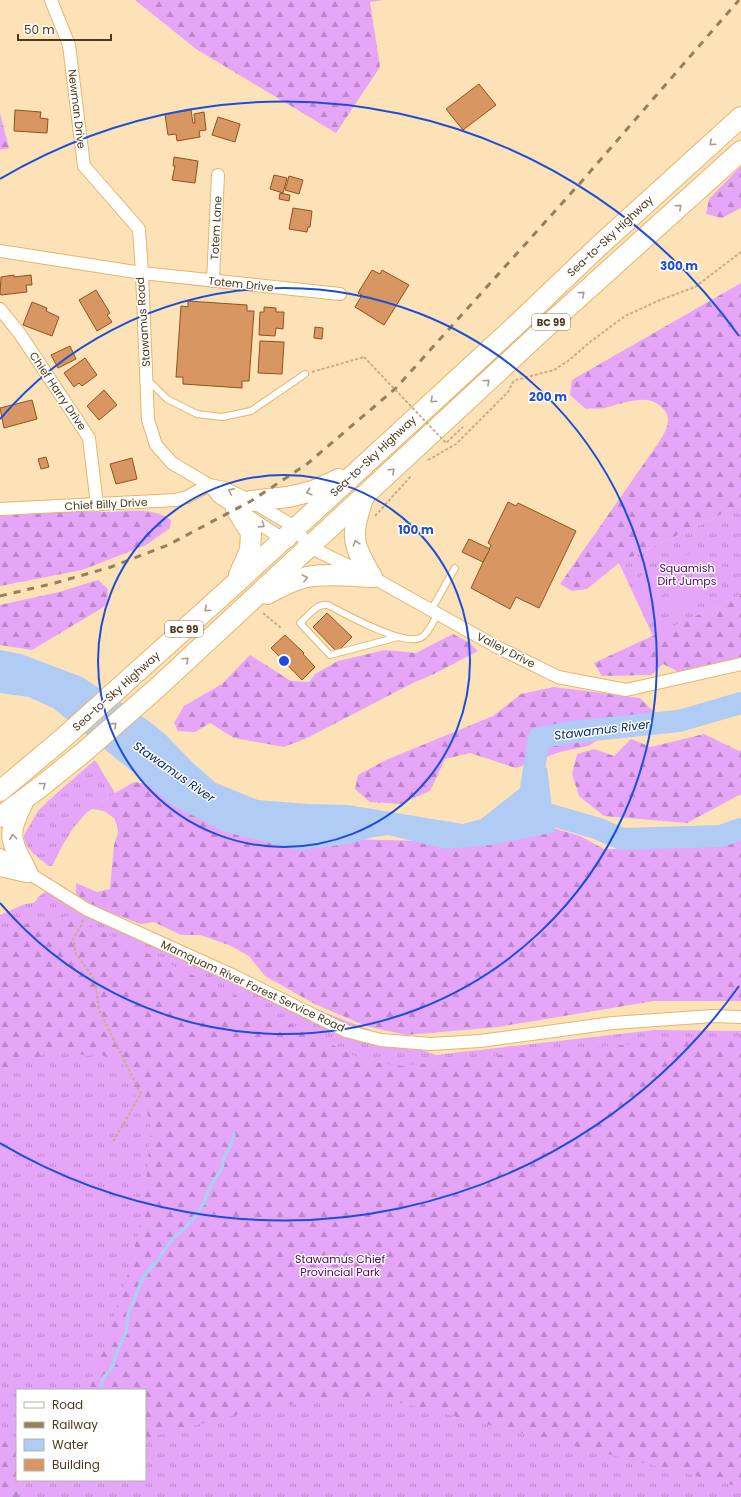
<svg xmlns="http://www.w3.org/2000/svg" width="741" height="1497" viewBox="0 0 741 1497" font-family="Poppins,sans-serif">
	<style>
		.grass { fill: url(#grass-tufts); fill-rule: evenodd }
		.forest { fill: url(#forest-firs) }
		.pitch { fill: #e5a5f8; fill-rule: evenodd }
		.water { fill: #b0cbf4 }
		.lines { fill: none; stroke-linecap: round; stroke-linejoin: round }
		.stream { stroke: #b0cbf4; stroke-width: 3.5 }
		.river { stroke: #b0cbf4; stroke-width: 22 }
		.building { fill: #d89662; stroke: #90531c }
		.service-casing { stroke: #e3b66d; stroke-width: 8 }
		.minor-casing { stroke: #e3b66d; stroke-width: 14 }
		.trunk-casing { stroke: #e3b66d; stroke-width: 22 }
		.path { stroke: #c7ae88; stroke-width: 2; stroke-dasharray: 3 2; stroke-linecap: butt }
		.service { stroke: #fff; stroke-width: 6 }
		.minor { stroke: #fff; stroke-width: 12 }
		.trunk { stroke: #fff; stroke-width: 20 }
		.rail { stroke: #957f5c; stroke-width: 3; stroke-dasharray: 7 7; stroke-linecap: butt }
		.path-bridge { stroke: #c7ae88; stroke-width: 2; stroke-dasharray: 3 2; stroke-linecap: butt }
		.oneway { stroke: #a69c8d }
		.ring { fill: none; stroke: #1d4ed8; stroke-width: 2 }
		.labels { text-anchor: middle; stroke-width: 3; stroke-linejoin: round; paint-order: stroke }
		.shield { fill: #fff; stroke: #82745f; stroke-width: 1 }
		.shield-label { font-size: 10px; font-weight: bold; fill: #4c391b }
		.street-label { font-size: 11px; fill: #4c391b; stroke: #fff }
		.park-label { font-size: 11px; fill: #500263; stroke: #fff }
		.water-label { font-size: 12px; font-style: italic; fill: #012d69; stroke: #fff }
		.centre { fill: #1d4ed8; stroke: #fff; stroke-width: 2 }
		.ring-label { font-size: 12px; text-anchor: middle; font-weight: bold; fill: #1d4ed8; stroke: #fff; stroke-width: 3; stroke-linejoin: round; paint-order: stroke }
	</style>
	<defs>
		<pattern id="grass-tufts" width="24" height="20" patternUnits="userSpaceOnUse"><rect width="24" height="20" fill="#e5a5f8"/><path d="M3 7l-1-3M5 7V3M7 7l1-3M15 17l-1-3M17 17v-4M19 17l1-3" fill="none" stroke="#bc87c8"/></pattern>
		<pattern id="forest-firs" width="22" height="20" patternUnits="userSpaceOnUse"><rect width="22" height="20" fill="#e5a5f8"/><path d="M5 1l3.5 6h-7zM16 11l3.5 6h-7z" fill="#bc87c8"/></pattern>
	</defs>
	<rect width="100%" height="100%" fill="#fde1b7"/>
	<g class="grass">
		<polygon points="741,505 741,595 653,636 619,563"/>
		<path d="M95 760 115 793 86 813 74 827 63 844 52 866H49C39 858 24 849 24 835L38 811 48 801Z"/>
		<path d="M49 889 294 1001 436 1055 655 1030 741 1031V1497H0V915L25 904 33 903 37 900V898ZM17 1390H145V1480H17Z"/>
	</g>
	<g class="forest">
		<polygon points="135,0 384,0 370,2 380,67 336,133 196,49"/>
		<polygon points="0,113 9,148 0,150"/>
		<polygon points="741,166 741,208 722,218 706,214 709,199"/>
		<path d="M741 283V505L619 563 587 589 572 591 560 584 659 442C665 433 672 421 665 411 650 390 623 404 604 408 598 409 592 408 586 409L570 395 572 380Z"/>
		<path d="M72 511C82 511 93 512 103 512 126 512 152 506 171 520L170 528 146 545 82 570 0 586V516Z"/>
		<polygon points="98,580 108,589 107,605 32,650 0,645 0,605 59,592"/>
		<polygon points="741,595 741,657 679,672 663,664 651,675 602,676 594,663"/>
		<polygon points="453,634 468,642 478,651 436,673 413,683 307,738 284,747 234,738 210,723 195,732 178,731 174,723 184,706 222,684 250,655 291,681 309,682 315,674 338,661 385,650 416,653"/>
		<polygon points="554,687 640,698 655,713 642,724 616,729 588,746 560,752 516,768 470,753 445,759 430,791 400,804 370,802 355,789 358,775 386,760 493,716 521,694"/>
		<polygon points="704,734 739,751 741,750 741,794 687,823 604,816 579,796 572,774 577,754 594,749 614,756 631,739 651,747"/>
		<polygon points="134,782 152,785 346,839 459,842 546,826 580,836 604,849 640,849 741,830 741,1001 654,1001 498,1027 406,1035 366,1026 315,1004 265,976 249,956 229,945 200,935 181,935 154,922 141,924 95,907 76,894 76,883 97,892 110,889 114,845 118,833 117,825 114,818 104,811 92,809 115,793"/>
		<polygon points="70,916 238,997 362,1060 402,1066 530,1052 741,1036 741,1487 373,1396 271,1406 145,1438 145,1390 89,1390 131,1264 144,1203 151,1127 147,1111 131,1091 129,1071 122,1063 99,1054 88,1056 63,1050 50,1052 0,1072 0,932 44,918"/>
		<polygon points="0,1439 17,1450 17,1480 24,1480 19,1497 0,1497"/>
	</g>
	<path class="pitch" d="M692 553C700 554 700 560 706 563 712 565 718 563 723 567 725 572 724 578 721 582 711 595 664 619 649 610 643 607 639 599 635 594L638 579 648 569 666 567 677 558ZM690 561C696 562 699 565 704 567 708 569 713 568 718 571L717 573C714 577 709 584 703 585 690 587 673 568 690 561ZM676 582 683 587V596L680 597 663 600 661 598C664 591 669 584 676 582Z"/>
	<polygon class="water" points="0,650 21,654 82,677 146,719 164,733 193,763 216,783 258,800 308,804 348,805 463,824 481,819 547,767 555,832 492,845 446,849 388,835 369,838 350,844 298,850 225,832 170,804 133,772 53,708 29,697 0,693"/>
	<g class="lines">
		<polyline class="stream" points="100,1390 103,1378 111,1369 114,1364 115,1357 126,1332 128,1314 142,1280 148,1271 157,1261 172,1239 183,1230 198,1213 204,1202 209,1189 222,1168 224,1157 231,1146 234,1134"/>
		<g class="river">
			<polyline points="528,808 539,738 573,732 679,721 741,703"/>
			<polyline points="524,816 544,813 596,828 622,839 721,836 741,829"/>
		</g>
	</g>
	<g class="building">
		<polygon points="479,84 496,105 463,130 446,109"/>
		<polygon points="15,110 41,112 40,118 48,119 47,133 14,131"/>
		<polygon points="191,110 193,123 195,123 194,114 204,112 206,130 199,131 200,137 177,141 176,134 168,135 165,114"/>
		<polygon points="218,117 240,124 235,142 212,135"/>
		<polygon points="174,157 198,161 195,183 172,180 175,166 173,166"/>
		<polygon points="274,175 287,178 283,193 270,189"/>
		<polygon points="289,176 303,180 299,194 285,190"/>
		<polygon points="280,193 290,195 289,201 279,199"/>
		<polygon points="293,208 312,211 310,227 308,227 307,232 289,229"/>
		<polygon points="372,270 380,274 382,270 409,285 384,325 355,307 362,295 358,293"/>
		<polygon points="14,275 14,277 31,275 32,285 26,285 27,292 1,295 0,294 1,277"/>
		<polygon points="96,290 110,313 107,315 112,322 97,331 79,300"/>
		<polygon points="188,301 247,305 247,311 254,311 249,381 242,381 242,388 183,384 183,377 176,377 181,306 188,307"/>
		<polygon points="32,302 47,308 46,311 59,317 52,336 23,325"/>
		<polygon points="264,307 276,308 276,312 284,312 283,329 276,328 275,336 259,335 260,312 264,312"/>
		<polygon points="315,327 323,328 322,339 314,338"/>
		<polygon points="260,341 284,342 282,374 258,373"/>
		<polygon points="70,346 76,359 58,368 51,355"/>
		<polygon points="85,358 97,375 82,386 79,383 74,387 64,373"/>
		<polygon points="104,390 117,405 99,420 87,406"/>
		<polygon points="32,400 37,419 4,428 0,408"/>
		<polygon points="46,457 49,467 41,469 38,459"/>
		<polygon points="132,458 137,479 116,484 110,464"/>
		<polygon points="508,502 516,506 518,503 576,531 539,608 516,597 510,609 471,588 491,545 488,543"/>
		<polygon points="469,539 490,549 483,562 462,552"/>
		<polygon points="327,613 352,637 337,652 313,627"/>
		<polygon points="285,635 304,653 303,654 315,667 302,680 271,648"/>
	</g>
	<g class="lines">
		<g class="service-casing">
			<g id="service">
				<polyline points="148,380 167,399 197,414 222,417 251,411 305,374"/>
				<polyline points="431,610 455,568"/>
				<path d="M398 637 330 655 300 623C308 616 317 603 328 605 345 614 402 646 420 638 428 635 433 621 438 614"/>
			</g>
		</g>
		<g class="minor-casing">
			<g id="minor">
				<polyline points="51,0 69,45 84,166 139,229 142,273 340,294"/>
				<polyline points="0,251 142,273 148,420 156,445 172,463 209,485 224,488 251,501 295,527 309,547 372,577 497,647 558,677 626,690 741,664"/>
				<polyline points="213,281 218,175"/>
				<polyline points="0,309 20,334 89,438 97,505"/>
				<polyline points="209,485 219,497 283,539 289,541"/>
				<polyline points="0,509 176,500 187,497 209,485"/>
				<polyline points="0,855 86,909 232,975 346,1031 381,1040 430,1044 480,1041 613,1023 713,1016 741,1017"/>
			</g>
		</g>
		<g class="trunk-casing">
			<g id="trunk">
				<path d="M363 499C350 536 352 544 372 577"/>
				<polyline points="251,501 288,497 313,491 339,479"/>
				<polyline points="236,509 251,533 250,550 239,575"/>
				<path d="M267 594C280 587 293 580 307 577 328 573 351 576 372 577"/>
				<polyline points="0,791 61,740 236,583 514,327 599,246 741,117"/>
				<path d="M24 800C6 836 10 838 27 872"/>
				<polyline points="0,817 43,785 85,751 158,687 557,317 741,151"/>
				<polyline points="0,866 27,872"/>
			</g>
		</g>
		<g class="path">
			<polyline points="312,372 364,357"/>
			<polyline points="428,460 456,444 508,392 513,382 516,380 554,370 568,361 590,342 625,316 660,300 695,287 741,252"/>
			<polyline points="375,516 411,476"/>
			<polyline points="263,613 281,628"/>
			<polyline points="83,920 80,928 73,939 76,954 95,980 99,1010 141,1094 112,1143"/>
		</g>
		<use href="#service" class="service"/>
		<use href="#minor" class="minor"/>
		<use href="#trunk" class="trunk"/>
		<polyline class="rail" points="0,596 55,583 111,567 168,545 251,501 307,464 396,388 582,181 739,0"/>
		<polyline class="path-bridge" points="364,357 446,443 463,427"/>
	</g>
	<defs><path id="oneway-chevron" d="M-2-3.5L2.5 0L-2 3.5" fill="none" stroke-width="1.6" stroke-linecap="round" stroke-linejoin="round"/></defs>
	<g class="oneway">
		<use href="#oneway-chevron" transform="translate(712 143) rotate(138)"/>
		<use href="#oneway-chevron" transform="translate(679 207) rotate(-42)"/>
		<use href="#oneway-chevron" transform="translate(582 294) rotate(-42)"/>
		<use href="#oneway-chevron" transform="translate(487 382) rotate(-43)"/>
		<use href="#oneway-chevron" transform="translate(433 400) rotate(137)"/>
		<use href="#oneway-chevron" transform="translate(392 471) rotate(-43)"/>
		<use href="#oneway-chevron" transform="translate(231 491) rotate(-154)"/>
		<use href="#oneway-chevron" transform="translate(309 492) rotate(163)"/>
		<use href="#oneway-chevron" transform="translate(262 525) rotate(33)"/>
		<use href="#oneway-chevron" transform="translate(356 543) rotate(-107)"/>
		<use href="#oneway-chevron" transform="translate(305 578) rotate(-14)"/>
		<use href="#oneway-chevron" transform="translate(207 609) rotate(138)"/>
		<use href="#oneway-chevron" transform="translate(186 660) rotate(-43)"/>
		<use href="#oneway-chevron" transform="translate(114 725) rotate(-42)"/>
		<use href="#oneway-chevron" transform="translate(43 785) rotate(-38)"/>
		<use href="#oneway-chevron" transform="translate(13 837) rotate(-95)"/>
	</g>
	<g class="ring">
		<circle cx="284" cy="661" r="186"/>
		<path d="M0 419A373 373 0 1 1 0 903"/>
		<path d="M739 986A559 559 0 0 1 0 1143M0 179A559 559 0 0 1 739 336"/>
	</g>
	<g class="labels">
		<g class="shield">
			<rect x="532" y="314" width="38" height="16" rx="3"/>
			<rect x="165" y="621" width="38" height="16" rx="3"/>
		</g>
		<g class="shield-label">
			<text x="551" y="326">BC 99</text>
			<text x="184" y="633">BC 99</text>
		</g>
		<g class="street-label">
			<text transform="translate(77 109) rotate(83)" y="4">Newman Drive</text>
			<text transform="translate(216 228) rotate(-87)" y="4">Totem Lane</text>
			<text transform="translate(610 236) rotate(-43)" y="4">Sea-to-Sky Highway</text>
			<text transform="translate(241 284) rotate(6)" y="4">Totem Drive</text>
			<text transform="translate(143 322) rotate(-94)" y="4">Stawamus Road</text>
			<text transform="translate(58 391) rotate(56)" y="4">Chief Harry Drive</text>
			<text transform="translate(373 456) rotate(-43)" y="4">Sea-to-Sky Highway</text>
			<text transform="translate(106 504) rotate(-3)" y="4">Chief Billy Drive</text>
			<text transform="translate(506 650) rotate(27)" y="4">Valley Drive</text>
			<text transform="translate(116 691) rotate(-42)" y="4">Sea-to-Sky Highway</text>
			<text transform="translate(253 986) rotate(25)" y="4">Mamquam River Forest Service Road</text>
		</g>
		<g class="park-label">
			<text x="687" y="572">Squamish<tspan x="687" dy="13">Dirt Jumps</tspan></text>
			<text x="340" y="1263">Stawamus Chief<tspan x="340" dy="13">Provincial Park</tspan></text>
		</g>
		<g class="water-label">
			<text transform="translate(602 730) rotate(-7)" y="4">Stawamus River</text>
			<text transform="translate(174 772) rotate(35)" y="4">Stawamus River</text>
		</g>
	</g>
	<circle cx="284" cy="661" r="6" class="centre"/>
	<g class="ring-label">
		<text x="679" y="270">300 m</text>
		<text x="548" y="401">200 m</text>
		<text x="416" y="534">100 m</text>
	</g>
	<rect x="16" y="1389" width="130" height="92" fill="#ffffff" stroke="#b7b0a4"/>
	<rect x="24" y="1402" width="20" height="6" fill="#ffffff" stroke="#b7b0a4"/>
	<text x="52" y="1409" font-size="12" fill="#4c391b">Road</text>
	<rect x="24" y="1422" width="20" height="6" fill="#957f5c" stroke="#b7b0a4"/>
	<text x="52" y="1429" font-size="12" fill="#4c391b">Railway</text>
	<rect x="24" y="1439" width="20" height="12" fill="#b0cbf4" stroke="#b7b0a4"/>
	<text x="52" y="1449" font-size="12" fill="#4c391b">Water</text>
	<rect x="24" y="1459" width="20" height="12" fill="#d89662" stroke="#b7b0a4"/>
	<text x="52" y="1469" font-size="12" fill="#4c391b">Building</text>
	<path d="M18 34v6h93v-6" fill="none" stroke="#4c391b" stroke-width="2"/>
	<text x="24" y="34" font-size="12" fill="#4c391b" stroke="#ffffff" stroke-width="3" paint-order="stroke">50 m</text>
</svg>
